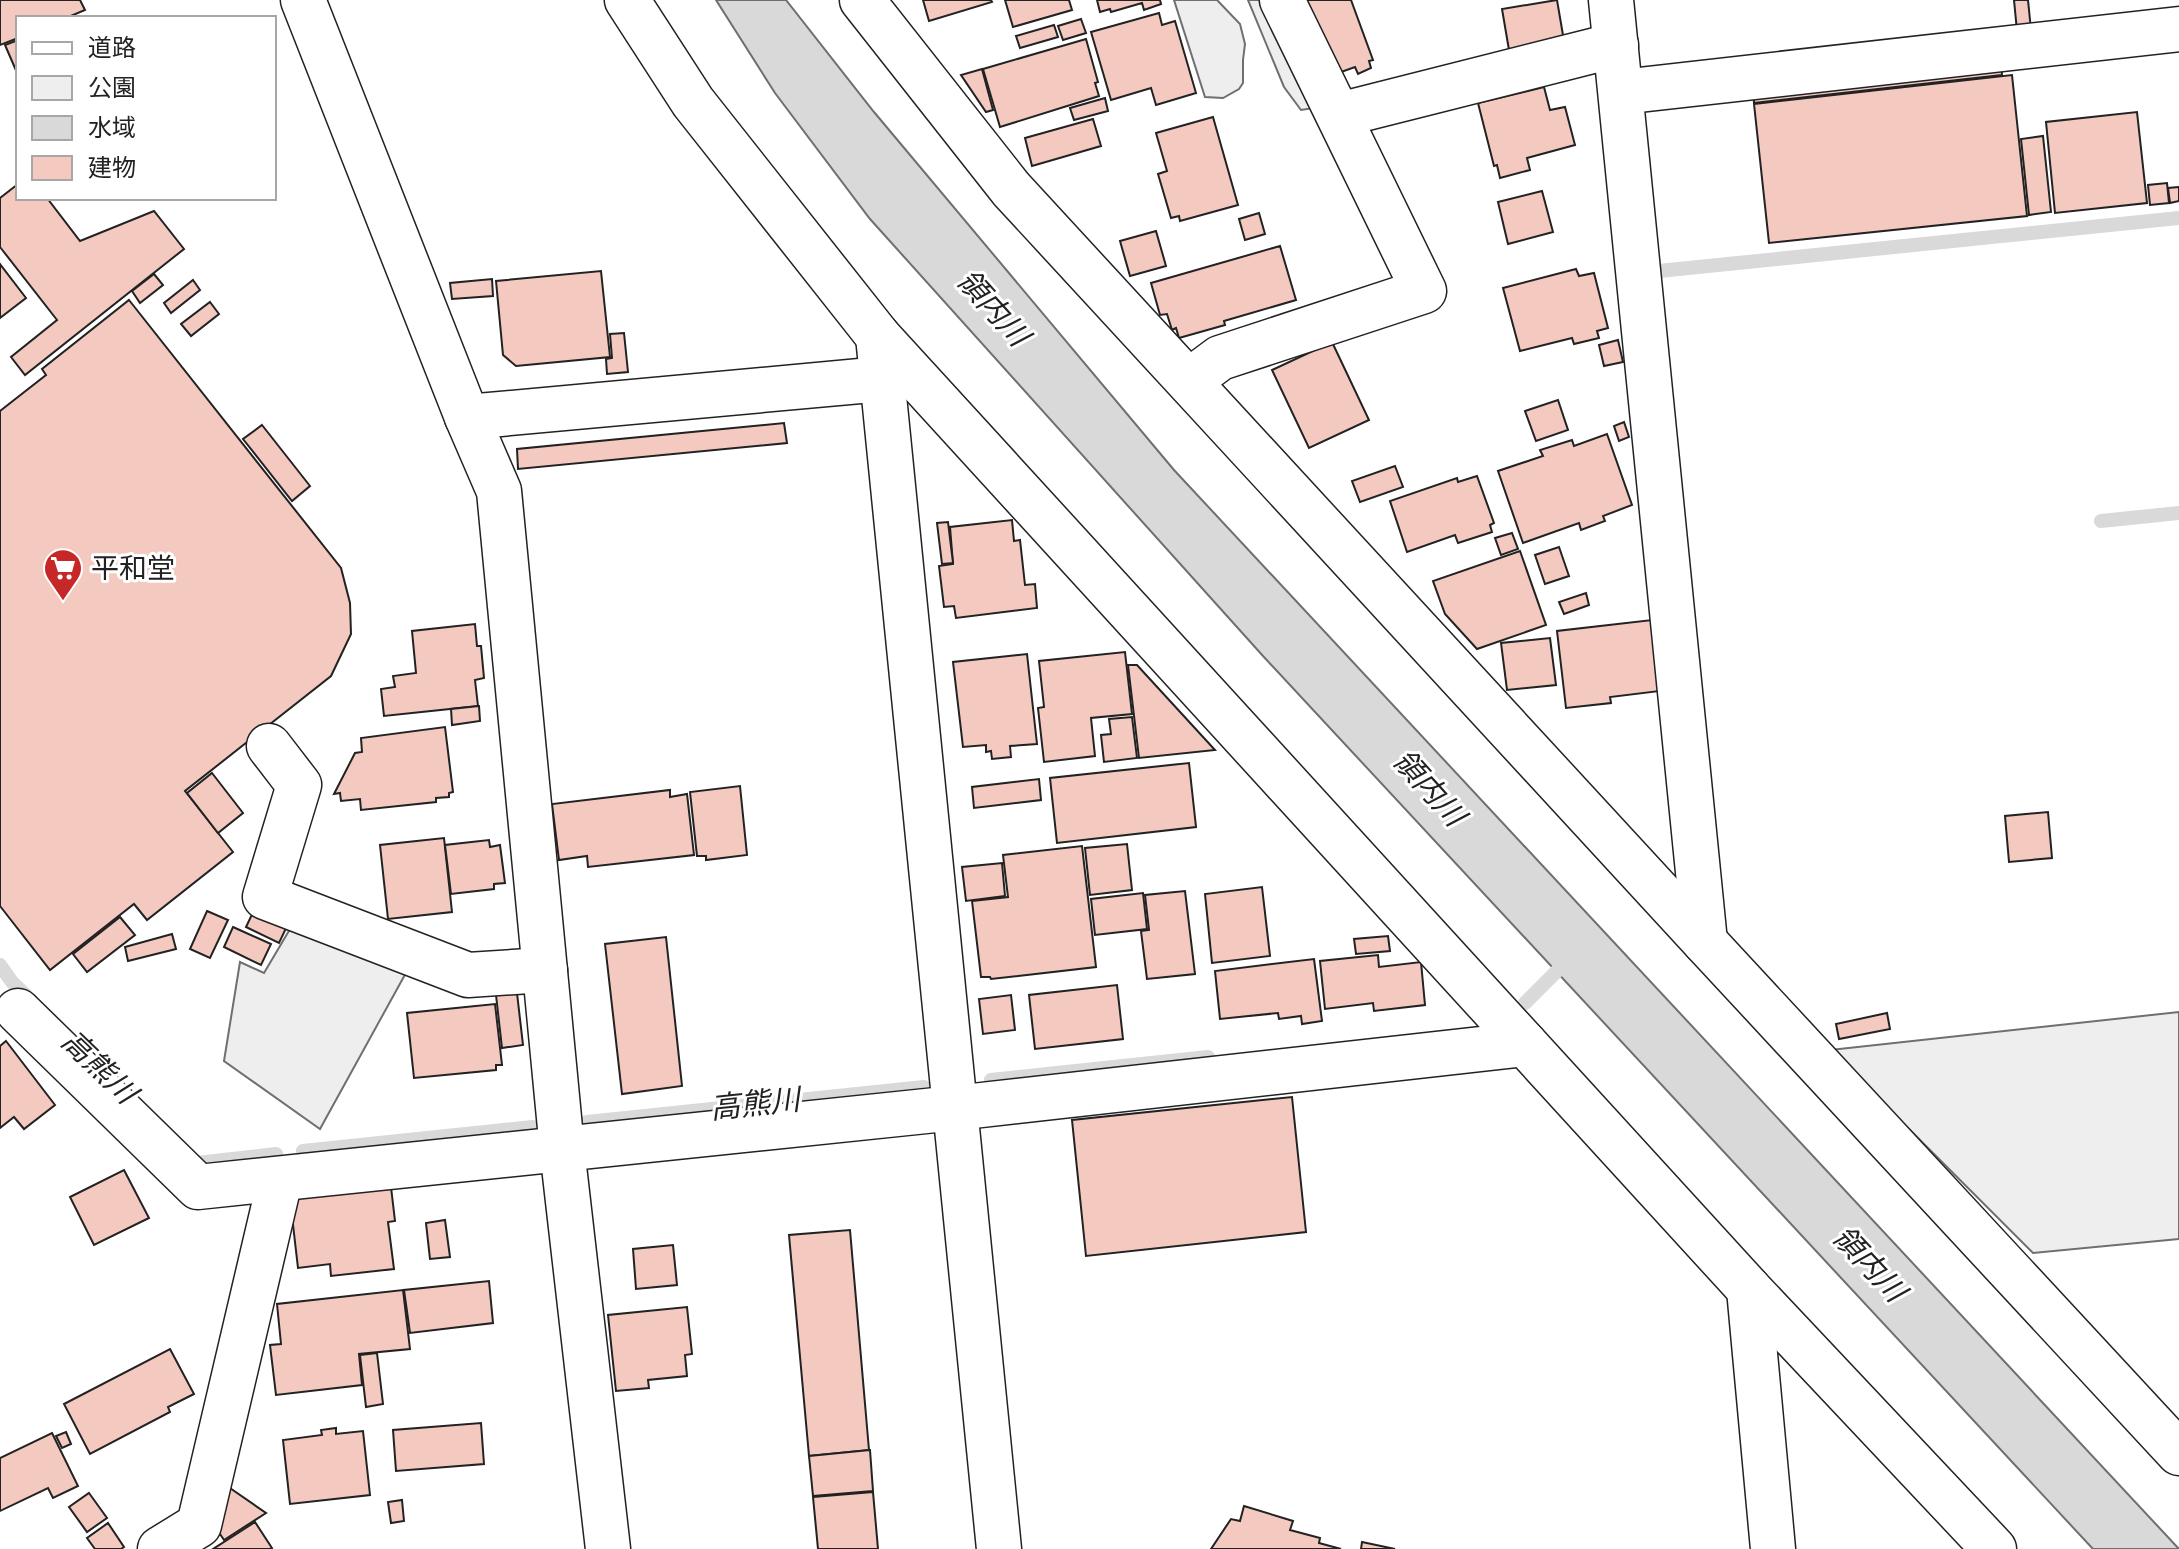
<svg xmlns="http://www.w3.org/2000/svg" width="2179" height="1549" viewBox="0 0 2179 1549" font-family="Bitter,'Noto Sans JP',serif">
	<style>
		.green { fill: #eee; stroke: #6f6f6f; stroke-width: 2 }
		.water { fill: #d9d9d9; stroke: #6f6f6f; stroke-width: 2 }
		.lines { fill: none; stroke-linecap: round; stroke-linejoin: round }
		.stream { stroke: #d9d9d9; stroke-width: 14 }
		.building { fill: #f3c9c0; stroke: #222; stroke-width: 2 }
		.minor-casing { stroke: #222; stroke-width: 47 }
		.minor { stroke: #fff; stroke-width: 44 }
		.labels { text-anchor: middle; stroke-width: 6; stroke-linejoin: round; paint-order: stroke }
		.poi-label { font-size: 28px; fill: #222; stroke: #fff; text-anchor: start }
		.water-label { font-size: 30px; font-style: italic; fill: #222; stroke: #fff }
	</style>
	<rect width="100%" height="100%" fill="#fff"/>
	<g class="green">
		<polygon points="1174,0 1217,0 1240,24 1245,44 1243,60 1243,83 1239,89 1223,98 1205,97"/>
		<polygon points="1248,0 1273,0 1314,108 1301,110 1284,87"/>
		<polygon points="293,924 407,971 320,1129 224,1061 240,962 264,973"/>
		<polygon points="2179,1012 2179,1239 2033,1253 1830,1050"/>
	</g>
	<polygon class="water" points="716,0 786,0 874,112 1174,470 2179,1549 2093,1549 1263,656 870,219 775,93"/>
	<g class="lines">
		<g class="stream">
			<polyline points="1659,271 2179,218"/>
			<polyline points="2101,521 2179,513"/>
			<polyline points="0,965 12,982 32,1001"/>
			<polyline points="1525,1003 1570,958"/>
			<polyline points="991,1080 1208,1057"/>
			<polyline points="587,1122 924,1087"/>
			<polyline points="303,1151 533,1127"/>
			<polyline points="188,1155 197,1163 276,1154"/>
		</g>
	</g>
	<g class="building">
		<polygon points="0,0 80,0 85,10 66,18 18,18 18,38 0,45"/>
		<polygon points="923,0 991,0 992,2 929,21"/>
		<polygon points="1005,0 1069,0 1072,10 1013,27"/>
		<polygon points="1097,0 1160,0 1161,4 1144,10 1142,3 1111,12 1110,9 1100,12"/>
		<polygon points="1301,0 1351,0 1373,60 1369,61 1371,68 1358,74 1355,67 1330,76"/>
		<polygon points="1557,0 1564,41 1509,50 1502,9"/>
		<polygon points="2014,0 2028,0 2031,30 2017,31"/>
		<polygon points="1159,13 1162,25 1175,21 1196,93 1156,105 1151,88 1111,100 1091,32"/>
		<polygon points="1081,19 1086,33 1063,40 1058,26"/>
		<polygon points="1054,25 1058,37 1020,48 1016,36"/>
		<polygon points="1086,39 1098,82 1095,83 1099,96 1000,127 983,69"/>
		<polygon points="18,40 18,75 5,45"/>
		<polygon points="2001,62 2002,75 1754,103 1753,89"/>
		<polygon points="982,69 993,110 986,112 961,75"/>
		<polygon points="2012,75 2027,216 1769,243 1754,104"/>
		<polygon points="1544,87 1550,110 1565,107 1575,145 1527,158 1530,170 1500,178 1497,165 1494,166 1478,103"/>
		<polygon points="1105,98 1108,111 1074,120 1070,108"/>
		<polygon points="2137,112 2147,203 2055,213 2046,122"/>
		<polygon points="1213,117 1238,205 1180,221 1179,216 1171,218 1158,174 1167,171 1156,133"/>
		<polygon points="1093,119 1101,146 1032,166 1025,138"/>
		<polygon points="2043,136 2051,212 2029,215 2021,139"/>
		<polygon points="2167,183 2169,203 2150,205 2148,185"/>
		<polygon points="18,184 18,198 47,198 80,241 154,211 184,249 25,375 11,357 57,320 0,247 0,198"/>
		<polygon points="2179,187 2179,201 2170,203 2168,188"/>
		<polygon points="1542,191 1553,232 1508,244 1498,202"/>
		<polygon points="1259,213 1265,234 1245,240 1239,219"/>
		<polygon points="1156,231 1166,266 1130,276 1120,241"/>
		<polygon points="1280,246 1296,300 1224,321 1225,325 1179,338 1176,328 1172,330 1167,314 1160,315 1151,283"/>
		<polygon points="0,264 26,298 0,318"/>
		<polygon points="1576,269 1579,276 1594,273 1608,328 1597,331 1599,338 1574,344 1572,338 1520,351 1503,288"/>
		<polygon points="601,271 610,357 516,366 503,355 496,281"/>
		<polygon points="154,274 163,285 140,303 132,291"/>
		<polygon points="492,279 493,296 452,299 450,283"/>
		<polygon points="193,280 200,290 171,313 164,303"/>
		<polygon points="129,300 341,568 350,603 351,634 331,676 185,791 233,852 147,920 134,904 50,970 0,906 0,411 46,375 42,369"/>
		<polygon points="210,302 219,314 191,336 181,324"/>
		<polygon points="624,333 628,372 607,374 606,359 612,358 610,334"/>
		<polygon points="1618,340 1623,362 1604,366 1599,345"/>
		<polygon points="1332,342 1369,420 1309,448 1272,370"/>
		<polygon points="1558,400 1568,430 1536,441 1525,411"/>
		<polygon points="1624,422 1629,437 1619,441 1614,426"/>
		<polygon points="784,423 787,443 518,469 517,449"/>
		<polygon points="262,425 310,486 292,501 243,439"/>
		<polygon points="1607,434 1632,505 1603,516 1605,521 1581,530 1579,523 1523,543 1498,471 1543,456 1540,450 1572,440 1574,446"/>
		<polygon points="1395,466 1403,487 1360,502 1352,481"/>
		<polygon points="1477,476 1494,523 1490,525 1492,532 1458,543 1455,535 1407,552 1390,501 1457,478 1458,482"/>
		<polygon points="1012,520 1014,541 1020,540 1025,585 1035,584 1037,608 956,618 954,606 944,607 939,566 953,564 950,527"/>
		<polygon points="948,522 953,563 942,564 937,523"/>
		<polygon points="1512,533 1518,549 1501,555 1495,538"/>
		<polygon points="1559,547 1569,576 1545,584 1535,555"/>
		<polygon points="1520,551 1546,625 1477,649 1445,614 1433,581"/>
		<polygon points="1586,593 1589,605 1564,614 1559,602"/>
		<polygon points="1652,620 1660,691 1610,697 1611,703 1566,708 1557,631"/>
		<polygon points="475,624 477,646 481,646 484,678 475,680 478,706 384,716 381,689 395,687 393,676 416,673 412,631"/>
		<polygon points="1550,638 1556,685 1507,690 1501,643"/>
		<polygon points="1125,652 1132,714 1091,718 1095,756 1044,762 1038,708 1044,707 1039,661"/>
		<polygon points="1027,654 1037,744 1010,746 1011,757 992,759 991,751 986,752 986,745 963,747 953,662"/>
		<polygon points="1128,665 1137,665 1215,750 1139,758"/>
		<polygon points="479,706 480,721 452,725 451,709"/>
		<polygon points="1132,717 1137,758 1104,762 1101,735 1111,734 1109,719"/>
		<polygon points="445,727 453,792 449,793 449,797 436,798 436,802 361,810 360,799 341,801 340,793 334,794 355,753 362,752 361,738"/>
		<polygon points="1189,763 1196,827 1057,843 1050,778"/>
		<polygon points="212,773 243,813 218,833 187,793"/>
		<polygon points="1039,779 1041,800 974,808 972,787"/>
		<polygon points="740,786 747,855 706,860 706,856 697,856 690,792"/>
		<polygon points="670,790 670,797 687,794 694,855 588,867 587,856 559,860 552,804"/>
		<polygon points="2048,812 2052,858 2009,862 2005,816"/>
		<polygon points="444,838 452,912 388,919 380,845"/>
		<polygon points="489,840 490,847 500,845 505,883 494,884 494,889 451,894 445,845"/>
		<polygon points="1127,844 1132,890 1090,895 1085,848"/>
		<polygon points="1082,846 1096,967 991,979 990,977 981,977 972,901 1008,897 1003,855"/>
		<polygon points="1002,863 1005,896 966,901 962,867"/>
		<polygon points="1262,887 1270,956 1212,963 1205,894"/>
		<polygon points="1185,891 1195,974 1147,979 1141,931 1149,930 1145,895"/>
		<polygon points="1143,893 1147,929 1095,935 1091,899"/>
		<polygon points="255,908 288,924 279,943 246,927"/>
		<polygon points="207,911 228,920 210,958 190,949"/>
		<polygon points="120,917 135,935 87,972 73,954"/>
		<polygon points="233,927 271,944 261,965 224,947"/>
		<polygon points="172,934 176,949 128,961 125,947"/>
		<polygon points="1388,936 1390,951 1356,954 1354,939"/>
		<polygon points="666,937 682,1086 622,1094 605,944"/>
		<polygon points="1378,955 1379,967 1421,962 1425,1005 1374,1011 1373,1003 1325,1009 1320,961"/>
		<polygon points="1314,959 1322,1021 1302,1024 1301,1016 1279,1019 1278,1013 1220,1019 1215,971"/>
		<polygon points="1117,985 1123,1039 1035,1049 1029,995"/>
		<polygon points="517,993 523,1045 502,1048 496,995"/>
		<polygon points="1011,995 1015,1030 983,1034 979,999"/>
		<polygon points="495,1004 502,1065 496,1065 496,1070 414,1078 407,1013"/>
		<polygon points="1887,1013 1890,1029 1839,1039 1836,1024"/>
		<polygon points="6,1041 55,1105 24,1129 14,1117 0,1128 0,1046"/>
		<polygon points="1292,1097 1306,1232 1086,1256 1072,1120"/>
		<polygon points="124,1170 149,1218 94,1245 70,1197"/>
		<polygon points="391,1187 395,1221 388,1222 394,1269 331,1276 330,1264 298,1268 290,1199"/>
		<polygon points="445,1220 450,1257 430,1259 426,1223"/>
		<polygon points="850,1230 869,1450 809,1456 789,1235"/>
		<polygon points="673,1245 677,1285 636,1289 633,1249"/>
		<polygon points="489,1281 493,1323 410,1333 404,1290"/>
		<polygon points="403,1290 410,1349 359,1354 362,1385 276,1395 270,1345 281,1344 277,1304"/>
		<polygon points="687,1307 692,1354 685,1355 687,1376 648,1380 649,1388 616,1391 608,1315"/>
		<polygon points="170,1349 194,1394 168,1407 170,1412 90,1454 64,1404"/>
		<polygon points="377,1353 383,1404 366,1407 360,1355"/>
		<polygon points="481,1423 484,1464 396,1471 393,1430"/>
		<polygon points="336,1428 336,1434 363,1431 370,1495 290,1504 283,1440 322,1435 321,1430"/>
		<polygon points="66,1432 71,1444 62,1448 56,1436"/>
		<polygon points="52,1433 78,1486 53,1498 48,1488 0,1511 0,1458"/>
		<polygon points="870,1450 873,1491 813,1496 809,1456"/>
		<polygon points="227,1486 266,1513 224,1540 216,1528"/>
		<polygon points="873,1492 878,1549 818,1549 813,1497"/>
		<polygon points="89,1493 107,1518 87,1532 69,1507"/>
		<polygon points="402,1500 404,1521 391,1523 388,1502"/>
		<polygon points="1244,1506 1293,1521 1290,1530 1320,1538 1319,1543 1341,1549 1211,1549 1231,1519 1240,1521"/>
		<polygon points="255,1522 272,1548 270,1549 213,1549"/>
		<polygon points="108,1523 124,1547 121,1549 95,1549 87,1538"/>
		<polygon points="1362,1542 1395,1549 1361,1549"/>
	</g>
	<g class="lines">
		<g class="minor-casing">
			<g id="minor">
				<polyline points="303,0 467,417 499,491 562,1149 608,1549"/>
				<polyline points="627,0 693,102 878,336 1749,1289 1994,1549"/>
				<polyline points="862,0 1011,189 1705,942 2179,1453"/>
				<polyline points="1611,0 1705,942"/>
				<polyline points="1621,92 2179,29"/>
				<polyline points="1339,115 1616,45"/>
				<polyline points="878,336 999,1549"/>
				<polyline points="1189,381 1220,358 1424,291 1282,0"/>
				<polyline points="467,417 882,379"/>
				<polyline points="269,746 299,785 265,897 468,975 545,970"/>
				<polyline points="18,1011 198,1187 955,1108 1525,1044"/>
				<polyline points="1749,1289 1773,1549"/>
				<polyline points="160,1549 199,1525 280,1180"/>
			</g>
		</g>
		<use href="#minor" class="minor"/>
	</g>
	<defs>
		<g id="supermarket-pin" transform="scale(2)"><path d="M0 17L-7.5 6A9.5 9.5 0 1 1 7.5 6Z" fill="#c62828" stroke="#fff"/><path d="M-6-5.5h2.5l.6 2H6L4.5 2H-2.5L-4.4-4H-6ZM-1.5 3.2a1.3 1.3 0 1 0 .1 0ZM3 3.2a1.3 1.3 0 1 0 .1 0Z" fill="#fff"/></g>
	</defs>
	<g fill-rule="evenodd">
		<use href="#supermarket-pin" x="63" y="568"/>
	</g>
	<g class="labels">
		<g class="poi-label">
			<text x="91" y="578">平和堂</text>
		</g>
		<g class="water-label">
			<text transform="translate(993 308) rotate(48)" y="10">領内川</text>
			<text transform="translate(1429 788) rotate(48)" y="10">領内川</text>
			<text transform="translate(99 1067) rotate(44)" y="10">高熊川</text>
			<text transform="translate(755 1104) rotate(-6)" y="10">高熊川</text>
			<text transform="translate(1869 1264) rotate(47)" y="10">領内川</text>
		</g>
	</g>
	<rect x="16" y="16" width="260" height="184" fill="#ffffff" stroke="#a7a7a7" stroke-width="2"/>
	<rect x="32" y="42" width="40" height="12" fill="#ffffff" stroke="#a7a7a7" stroke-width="2"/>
	<text x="88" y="56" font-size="24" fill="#222222">道路</text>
	<rect x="32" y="76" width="40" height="24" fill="#eeeeee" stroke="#a7a7a7" stroke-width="2"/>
	<text x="88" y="96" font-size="24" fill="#222222">公園</text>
	<rect x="32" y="116" width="40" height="24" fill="#d9d9d9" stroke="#a7a7a7" stroke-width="2"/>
	<text x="88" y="136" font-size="24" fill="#222222">水域</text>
	<rect x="32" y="156" width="40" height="24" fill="#f3c9c0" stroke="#a7a7a7" stroke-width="2"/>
	<text x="88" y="176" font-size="24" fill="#222222">建物</text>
</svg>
